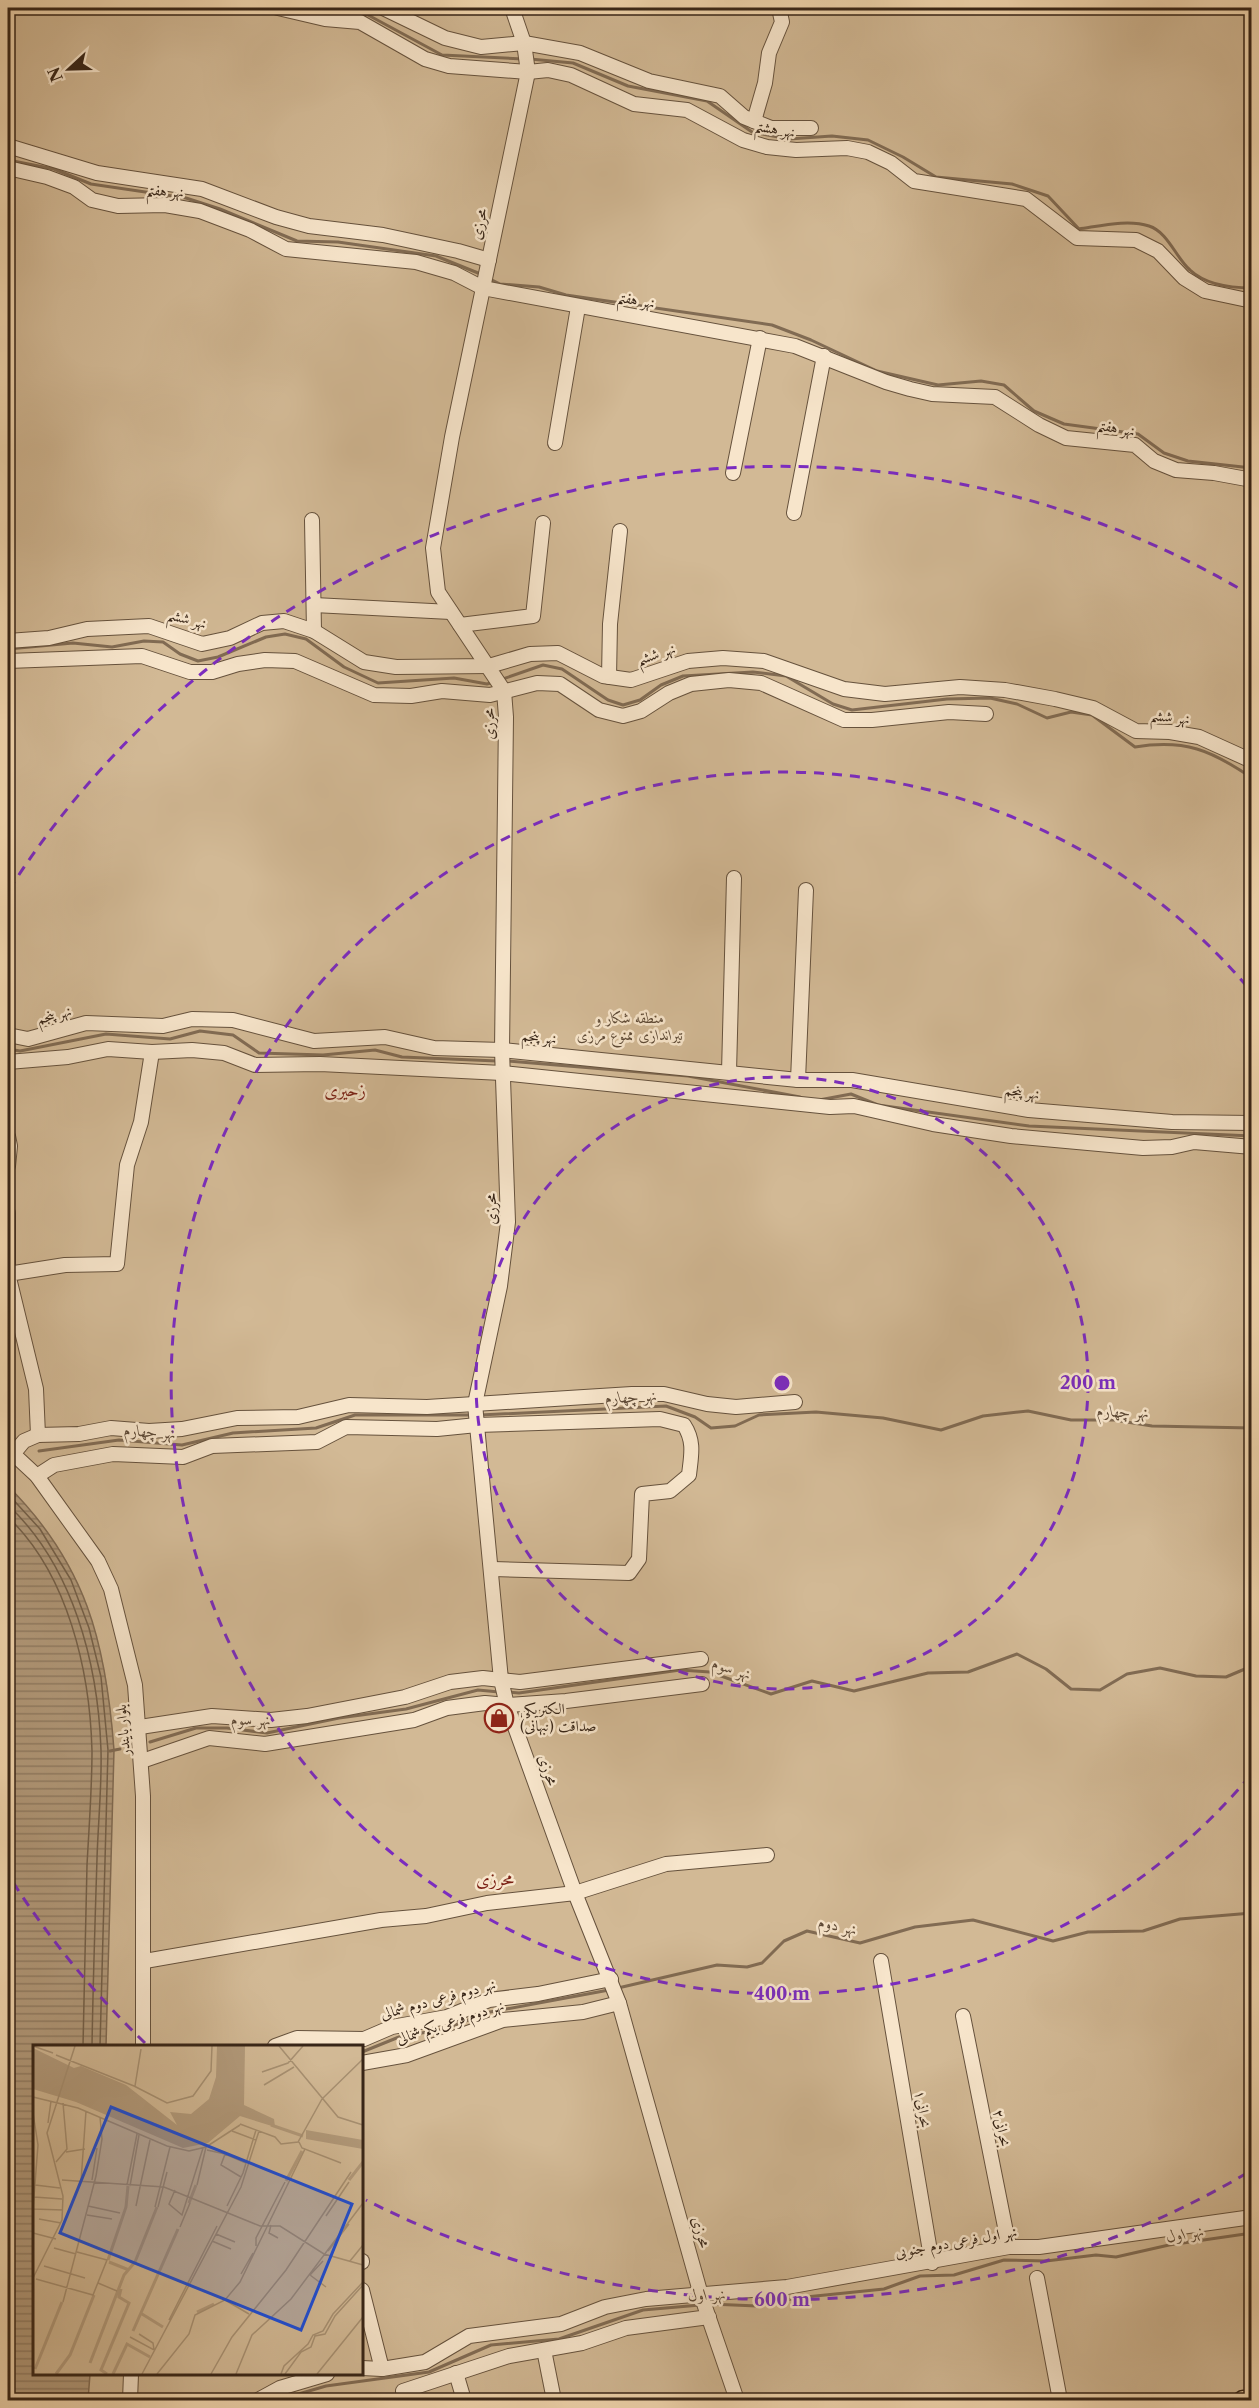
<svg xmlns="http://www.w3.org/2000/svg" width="1259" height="2408" viewBox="0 0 1259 2408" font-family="'Libre Caslon Text',Amiri,serif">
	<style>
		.green { fill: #d2b995; stroke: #846f56; stroke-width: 1.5; fill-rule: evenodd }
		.water { fill: url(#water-rules); stroke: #816b53; stroke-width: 1.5 }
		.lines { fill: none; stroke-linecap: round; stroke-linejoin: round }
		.shore { stroke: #746049; stroke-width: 1.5 }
		.stream { stroke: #816b53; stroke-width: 3 }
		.minor-casing { stroke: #66523d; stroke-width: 16 }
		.major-casing { stroke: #372517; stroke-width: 21 }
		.minor { stroke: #f7e5cb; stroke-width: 14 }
		.major { stroke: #f2d7af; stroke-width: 18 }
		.ring { fill: none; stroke: #7b2cbf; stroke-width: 3; stroke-dasharray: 10 8 }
		.labels { text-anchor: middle; stroke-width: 5; stroke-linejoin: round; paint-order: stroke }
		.street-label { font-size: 15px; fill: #372517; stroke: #f7e5cb }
		.park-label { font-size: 15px; font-style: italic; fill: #5e4a36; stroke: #f7e5cb }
		.poi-label { font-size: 15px; fill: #372517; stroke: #f7e5cb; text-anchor: start }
		.water-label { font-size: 16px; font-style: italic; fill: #5c4835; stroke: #f7e5cb }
		.quarter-label { font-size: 18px; fill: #7a1f14; stroke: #f7e5cb }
		.inset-river { fill: none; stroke: #b29a7b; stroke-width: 3 }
		.inset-road { fill: none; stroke: #a79072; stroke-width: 1.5 }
		.view { fill: #1d4ed8; fill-opacity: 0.15; stroke: #1d4ed8; stroke-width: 3 }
		.inset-edge { fill: none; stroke: #372517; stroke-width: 3 }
		.centre { fill: #7b2cbf; stroke: #f7e5cb; stroke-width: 3 }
		.ring-label { font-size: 18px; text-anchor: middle; font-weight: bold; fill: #7b2cbf; stroke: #f7e5cb; stroke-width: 5; stroke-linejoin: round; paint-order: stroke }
	</style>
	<defs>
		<pattern id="water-rules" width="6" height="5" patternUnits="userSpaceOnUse" patternTransform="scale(1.5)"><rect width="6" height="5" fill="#b29a7b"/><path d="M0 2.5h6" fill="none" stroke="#927d64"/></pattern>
	</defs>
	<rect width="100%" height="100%" fill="#f2d7af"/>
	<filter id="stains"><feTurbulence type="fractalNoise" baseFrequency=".00333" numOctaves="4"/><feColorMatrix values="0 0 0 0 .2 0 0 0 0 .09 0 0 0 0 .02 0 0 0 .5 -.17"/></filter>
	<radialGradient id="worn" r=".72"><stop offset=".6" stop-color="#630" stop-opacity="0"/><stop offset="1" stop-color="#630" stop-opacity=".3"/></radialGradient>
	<path class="green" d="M8 8H1251V2400H8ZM34 2046H362V2374H34Z"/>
	<path class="water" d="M8 1486C86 1564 106 1642 114 1750L106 2046H34V2374H90L88 2400H8Z"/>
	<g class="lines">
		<g class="shore">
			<polyline points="8,1494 40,1529 71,1580 89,1628 101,1677 108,1750 100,2046"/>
			<path d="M8 1505C73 1566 98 1663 101 1750 102 1786 98 1823 97 1859 95 1922 93 1984 92 2046"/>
			<path d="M8 1517C68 1574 90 1671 92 1751 92 1789 89 1827 87 1865 86 1925 84 1986 83 2046"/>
		</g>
		<g class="stream">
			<polyline points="320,8 368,15 442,55 523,59"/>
			<path d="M530 59 573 63 628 86 707 101 752 132 789 139 832 136 868 140 903 157 936 177 1012 184 1048 196 1079 229C1100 226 1128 219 1149 226 1168 232 1176 258 1190 270 1206 285 1231 288 1252 288"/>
			<polyline points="8,160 54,169 91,184 186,198 220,209 297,241 338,242 436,256 483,275"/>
			<polyline points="488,278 500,284 539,287 566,295 772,325 811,340 877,371 938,385 981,381 1004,385 1034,411 1064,424 1138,434 1164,453 1188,461 1252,468"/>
			<polyline points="8,649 73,643 112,647 144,641 163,642 180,654 198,661 218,657 266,637 285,634 306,639 344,667 378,683 454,678 487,684 494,682"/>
			<path d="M500 680 543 665 562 669 608 700 623 705 640 700 661 685 683 676 753 672 786 676 833 704 852 710 947 699 990 698 1017 704 1047 718 1071 712 1092 715 1135 747C1185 739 1211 750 1252 778"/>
			<polyline points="8,1049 20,1051 106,1034 170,1039 200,1031 233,1035 259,1053 323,1055 375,1050 402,1057 497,1061"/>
			<polyline points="507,1061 688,1076 800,1097"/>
			<polyline points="819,1100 851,1094 878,1105 1029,1126 1252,1136"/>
			<polyline points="480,1415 666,1406 695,1417 711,1428 735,1426 759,1415 816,1412 883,1418 941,1430 983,1416 1028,1411 1071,1420 1114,1420 1152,1426 1252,1428"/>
			<polyline points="39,1451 119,1440 182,1445 233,1433 316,1428 355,1415 473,1415"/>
			<polyline points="508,1692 519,1693 680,1670 710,1672 771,1694 812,1681 854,1691 928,1673 968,1672 1017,1654 1046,1669 1071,1689 1100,1690 1127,1674 1160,1668 1196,1676 1226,1677 1252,1666"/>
			<polyline points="150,1742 196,1728 227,1728 267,1733 339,1718 406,1709 478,1690 499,1692"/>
			<polyline points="110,1751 120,1749"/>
			<polyline points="618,1988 717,1965 747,1967 762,1963 784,1941 807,1931 860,1943 915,1927 973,1920 1053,1941 1088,1932 1143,1931 1180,1919 1252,1913"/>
			<polyline points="362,2052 399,2037 444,2029 490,2012 609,1990"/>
			<polyline points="710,2304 757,2306 796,2298 884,2289 920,2276 954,2275 1004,2260 1046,2261 1096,2255 1116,2257 1169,2245 1252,2233"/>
			<polyline points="278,2400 326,2386 429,2372 491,2345 559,2339 643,2310 700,2305"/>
		</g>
		<g class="minor-casing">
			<g id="minor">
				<polyline points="278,8 325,19 360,22 425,59 449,66 528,72 548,70 571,75 634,104 687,110 743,140 767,147 796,150 847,148 868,152 891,163 914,181 1026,199 1077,238 1136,240 1158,251 1184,278 1205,291 1252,301"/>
				<polyline points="383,8 445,38 481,47 524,43 580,53 649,81 720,96 744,117 771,128 811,128"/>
				<polyline points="512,8 524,43 528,72 452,437 433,548 438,592 504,691 506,717 502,1050 508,1222 500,1286 475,1404 501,1680 507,1705 575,1893 619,2003 701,2295 737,2400"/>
				<polyline points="754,121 765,83 769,53 782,22 779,8"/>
				<polyline points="8,146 97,173 202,189 276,217 309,226 383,235 458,251 489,260"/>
				<polyline points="8,168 47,177 74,187 92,200 118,206 165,205 200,211 250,230 286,249 416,262 454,273 483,288 795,346 886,382 910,389 932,394 995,397 1039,425 1066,438 1135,445 1154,461 1176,470 1214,473 1252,480"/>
				<polyline points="555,443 578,307"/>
				<polyline points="733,473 760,338"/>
				<polyline points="794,513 824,356"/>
				<polyline points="312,520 314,631"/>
				<polyline points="314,605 451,612"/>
				<polyline points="460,625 533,616 543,523"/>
				<polyline points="8,641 49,638 87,629 149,626 202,644 230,638 262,623 284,621 314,631 364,662 396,667 489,666 530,654 558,653 603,676 631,680 688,661 723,658 764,661 844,689 885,694 960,687 1005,690 1055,699 1093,708 1136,731 1170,732 1199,737 1252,761"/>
				<polyline points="8,661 142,656 190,672 212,672 238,664 265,660 295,661 374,695 411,696 442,691 490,695 537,683 560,684 599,710 623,716 641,711 669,693 691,684 729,680 761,683 844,720 872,720 949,712 986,714"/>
				<polyline points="609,677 610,624 620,531"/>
				<polyline points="8,1035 28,1039 86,1023 163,1026 192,1019 233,1020 314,1041 385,1037 434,1048 502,1050 798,1080 852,1080 1029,1110 1172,1122 1252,1123"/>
				<polyline points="8,1062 68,1057 108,1049 152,1052 192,1050 224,1053 255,1065 320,1064 502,1073 830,1107 854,1106 933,1124 1011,1136 1143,1148 1172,1147 1194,1142 1252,1147"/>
				<polyline points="729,1072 734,878"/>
				<polyline points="798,1080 806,890"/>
				<polyline points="8,1136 10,1146 8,1166"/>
				<polyline points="8,1213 8,1274"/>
				<polyline points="38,1435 36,1389 8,1274 65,1265 117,1264 127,1165 141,1122 152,1052"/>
				<polyline points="8,1449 37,1476 98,1561 111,1589 135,1685 143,1796 143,2046"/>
				<polyline points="14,1453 24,1441 38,1435 79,1434 111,1428 149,1431 182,1429 237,1418 298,1417 349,1405 427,1407 632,1394 664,1394 707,1404 736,1407 795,1402"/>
				<path d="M37 1476 54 1465 113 1454 183 1457 212 1446 317 1442 346 1427 437 1429 477 1425 660 1419 684 1425C695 1442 691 1456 689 1475L670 1491 642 1494 639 1559 629 1573 493 1569"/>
				<polyline points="140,1727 212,1716 271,1720 307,1716 405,1697 450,1682 483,1678 520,1682 701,1659"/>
				<polyline points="142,1761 209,1738 265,1744 414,1720 447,1708 485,1703 507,1705 566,1701 702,1684"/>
				<polyline points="145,1961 381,1920 426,1916 487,1903 575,1893 666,1864 767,1855"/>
				<polyline points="881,1961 932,2263"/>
				<polyline points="963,2016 1009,2247"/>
				<polyline points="275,2046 297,2038 364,2039 392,2027 447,2017 489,2000 538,1994 611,1979"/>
				<polyline points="362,2063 407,2055 503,2020 583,2012 619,2003"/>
				<polyline points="362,2262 362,2261"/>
				<polyline points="1037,2278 1060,2400"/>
				<polyline points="362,2290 382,2369"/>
				<polyline points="544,2350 554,2400"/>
				<polyline points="362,2368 382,2369 425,2362 469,2336 561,2324 605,2307 646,2299 787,2287 1009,2247 1039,2247 1252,2217"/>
				<polyline points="456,2373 464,2400"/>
				<polyline points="403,2391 509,2356 582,2343 626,2328 709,2317"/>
				<polyline points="130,2400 131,2374"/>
				<polyline points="258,2400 280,2388 327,2374"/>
			</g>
		</g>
		<g class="major-casing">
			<polyline id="major" points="1243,2400 1252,2400"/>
		</g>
		<use href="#minor" class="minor"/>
		<use href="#major" class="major"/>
	</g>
	<g class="ring">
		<circle cx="782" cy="1383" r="306"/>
		<path d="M1250 1776A611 611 0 1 1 1250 990"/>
		<path d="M1247 2173A917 917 0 0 1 366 2200M145 2043A917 917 0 0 1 9 1876M9 890A917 917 0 0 1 1247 593"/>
	</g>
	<defs>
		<g id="shop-ring" transform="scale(1.5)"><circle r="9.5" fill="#f7e5cb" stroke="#8f2418" stroke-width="1.5"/><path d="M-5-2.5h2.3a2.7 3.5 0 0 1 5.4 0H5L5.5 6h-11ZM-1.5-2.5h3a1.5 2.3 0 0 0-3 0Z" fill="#8f2418"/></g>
	</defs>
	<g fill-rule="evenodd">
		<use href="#shop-ring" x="499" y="1718"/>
	</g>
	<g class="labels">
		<g class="street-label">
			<text transform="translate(775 129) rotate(10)" y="5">نهر هشتم</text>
			<text transform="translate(165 191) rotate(4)" y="5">نهر هفتم</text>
			<text transform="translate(479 224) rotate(-78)" y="5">محرزی</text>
			<text transform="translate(636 300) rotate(10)" y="5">نهر هفتم</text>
			<text transform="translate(1116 428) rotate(10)" y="5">نهر هفتم</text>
			<text transform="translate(187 619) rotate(15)" y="5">نهر ششم</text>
			<text transform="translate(656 654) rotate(-18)" y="5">نهر ششم</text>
			<text transform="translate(1170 717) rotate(6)" y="5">نهر ششم</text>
			<text transform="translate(489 724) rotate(-91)" y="5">محرزی</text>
			<text transform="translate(54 1015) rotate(-15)" y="5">نهر پنجم</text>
			<text transform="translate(539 1037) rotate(6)" y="5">نهر پنجم</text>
			<text transform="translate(1022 1092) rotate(8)" y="5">نهر پنجم</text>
			<text transform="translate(491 1209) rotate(-90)" y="5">محرزی</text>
			<text transform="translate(123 1730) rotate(-95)" y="5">بلوار بایندر</text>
			<text transform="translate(548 1770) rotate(70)" y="5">محرزی</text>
			<text transform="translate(438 1999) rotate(-15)" y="5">نهر دوم فرعی دوم شمالی</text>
			<text transform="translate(450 2022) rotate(-18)" y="5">نهر دوم فرعی یکم شمالی</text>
			<text transform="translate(923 2109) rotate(81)" y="5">بحرانی۱</text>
			<text transform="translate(1002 2128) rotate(78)" y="5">بحرانی۲</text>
			<text transform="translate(701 2232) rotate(74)" y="5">محرزی</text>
			<text transform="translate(956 2242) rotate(-10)" y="5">نهر اول فرعی دوم جنوبی</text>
		</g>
		<g class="park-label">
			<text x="630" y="1023">منطقه شکار و<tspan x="630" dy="17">تیراندازی ممنوع مرزی</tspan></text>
		</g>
		<g class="poi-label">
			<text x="520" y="1714">الکتریکی<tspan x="520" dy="17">صداقت (نبهانی)</tspan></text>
		</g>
		<g class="water-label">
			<text transform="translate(631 1396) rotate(-3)" y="6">نهر چهارم</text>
			<text transform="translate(1123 1411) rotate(2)" y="6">نهر چهارم</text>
			<text transform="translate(150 1431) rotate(4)" y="6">نهر چهارم</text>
			<text transform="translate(732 1668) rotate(18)" y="6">نهر سوم</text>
			<text transform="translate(251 1719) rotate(1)" y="6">نهر سوم</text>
			<text transform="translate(838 1925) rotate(12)" y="6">نهر دوم</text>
			<text transform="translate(1185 2233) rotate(-10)" y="6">نهر اول</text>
			<text transform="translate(707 2294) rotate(-2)" y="6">نهر اول</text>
		</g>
		<g class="quarter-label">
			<text x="345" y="1096">زحیری</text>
			<text x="495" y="1885">محرزی</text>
		</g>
	</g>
	<g transform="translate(33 2045)">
		<rect width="330" height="330" fill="#f2d7af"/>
		<path d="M0 1H330V329H0Z" fill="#d2b995"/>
		<path d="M184 1H212L211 60 241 74 242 82 207 71 175 98 150 103 43 57 0 44V3L41 23 48 21 93 40 144 80 137 67 158 69 176 54 183 32ZM273 85 330 95V104L273 94Z" fill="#b29a7b"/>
		<path class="inset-river" d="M238 80 270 91M316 135 330 117M253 136 269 106M156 158 163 140M75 215 93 162 95 141M76 217 96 225M164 267 181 259M109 269 130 282M100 286 145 184M57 318 91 230 102 217 124 162M2 324 29 257M23 329 37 310 61 250M74 329 68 325 96 258 86 252 88 244M80 329 94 299 117 312"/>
		<path class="inset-road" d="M0 1 20 8M246 1 305 72 330 80M23 10 101 41M229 27 255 18 270 1M231 40 261 22M101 41 134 58 160 51 178 26 179 1M102 41 108 4M0 52 45 63 134 101 156 106 173 102 207 80M290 53 330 14M0 68 5 100 0 164M15 78 18 56M207 79 242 92 248 99 265 97 289 54M199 86 223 95M266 97 269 103 308 118M174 105 192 109 188 120 208 132M33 107 52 104M192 109 213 118M23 117 34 104 30 58M29 135 131 142 227 181H247L291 209 330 220M59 135 64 103M48 136 53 66M2 140 27 143M94 140 104 89M164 140 173 102M97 141 106 90M142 145 136 159 149 170 170 103M1 152 29 154M55 161 87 168M103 161 117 95M194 161 210 128 223 85M122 162 137 102M125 162 134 127M0 164 30 165M54 170 79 174M293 171 316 137M6 174 28 178M238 180 236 188 245 193M147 182 157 158M0 188 23 194M183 189 202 197M179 196 198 204M223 201V193L252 137M21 203 43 209M295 206 316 179M317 216 330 200M11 221 52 233M208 229 220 208M277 230 290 216M277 230 293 242M0 233 29 175 30 151 14 88 42 1M3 234 60 250 74 215 44 207M65 238 84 246M192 255 216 269M30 257 63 131 69 94 67 72M136 275 184 181M97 292 121 305 120 298 106 289M109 329 208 142 226 86M124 329 156 289 162 270 192 255 207 237 272 104M178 329 199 292 253 225 318 127M203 329 219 290 258 254 330 158M248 329 251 321 275 299 280 290 290 286 300 269 330 237M252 329 268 307 278 302 282 291 292 289 302 271 330 240M284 329 330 272"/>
		<path class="view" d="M78 62 319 159 268 285 27 188Z"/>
		<rect width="330" height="330" class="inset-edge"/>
	</g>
	<circle cx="782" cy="1383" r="9" class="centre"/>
	<g class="ring-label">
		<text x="1088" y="1389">200 m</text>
		<text x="782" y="2000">400 m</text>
		<text x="782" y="2306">600 m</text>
	</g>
	<rect width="1259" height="2408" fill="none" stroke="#f2d7af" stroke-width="30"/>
	<rect x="9" y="9" width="1241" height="2390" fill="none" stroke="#372517" stroke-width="3"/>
	<rect x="15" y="15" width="1229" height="2378" fill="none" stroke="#372517" stroke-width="1.5"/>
	<g transform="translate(69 69) rotate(248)" stroke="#f7e5cb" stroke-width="4.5" paint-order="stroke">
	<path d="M0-4.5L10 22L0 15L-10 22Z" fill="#372517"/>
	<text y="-9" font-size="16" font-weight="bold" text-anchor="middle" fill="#372517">N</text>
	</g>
	<rect width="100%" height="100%" filter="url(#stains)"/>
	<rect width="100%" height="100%" fill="url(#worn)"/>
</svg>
